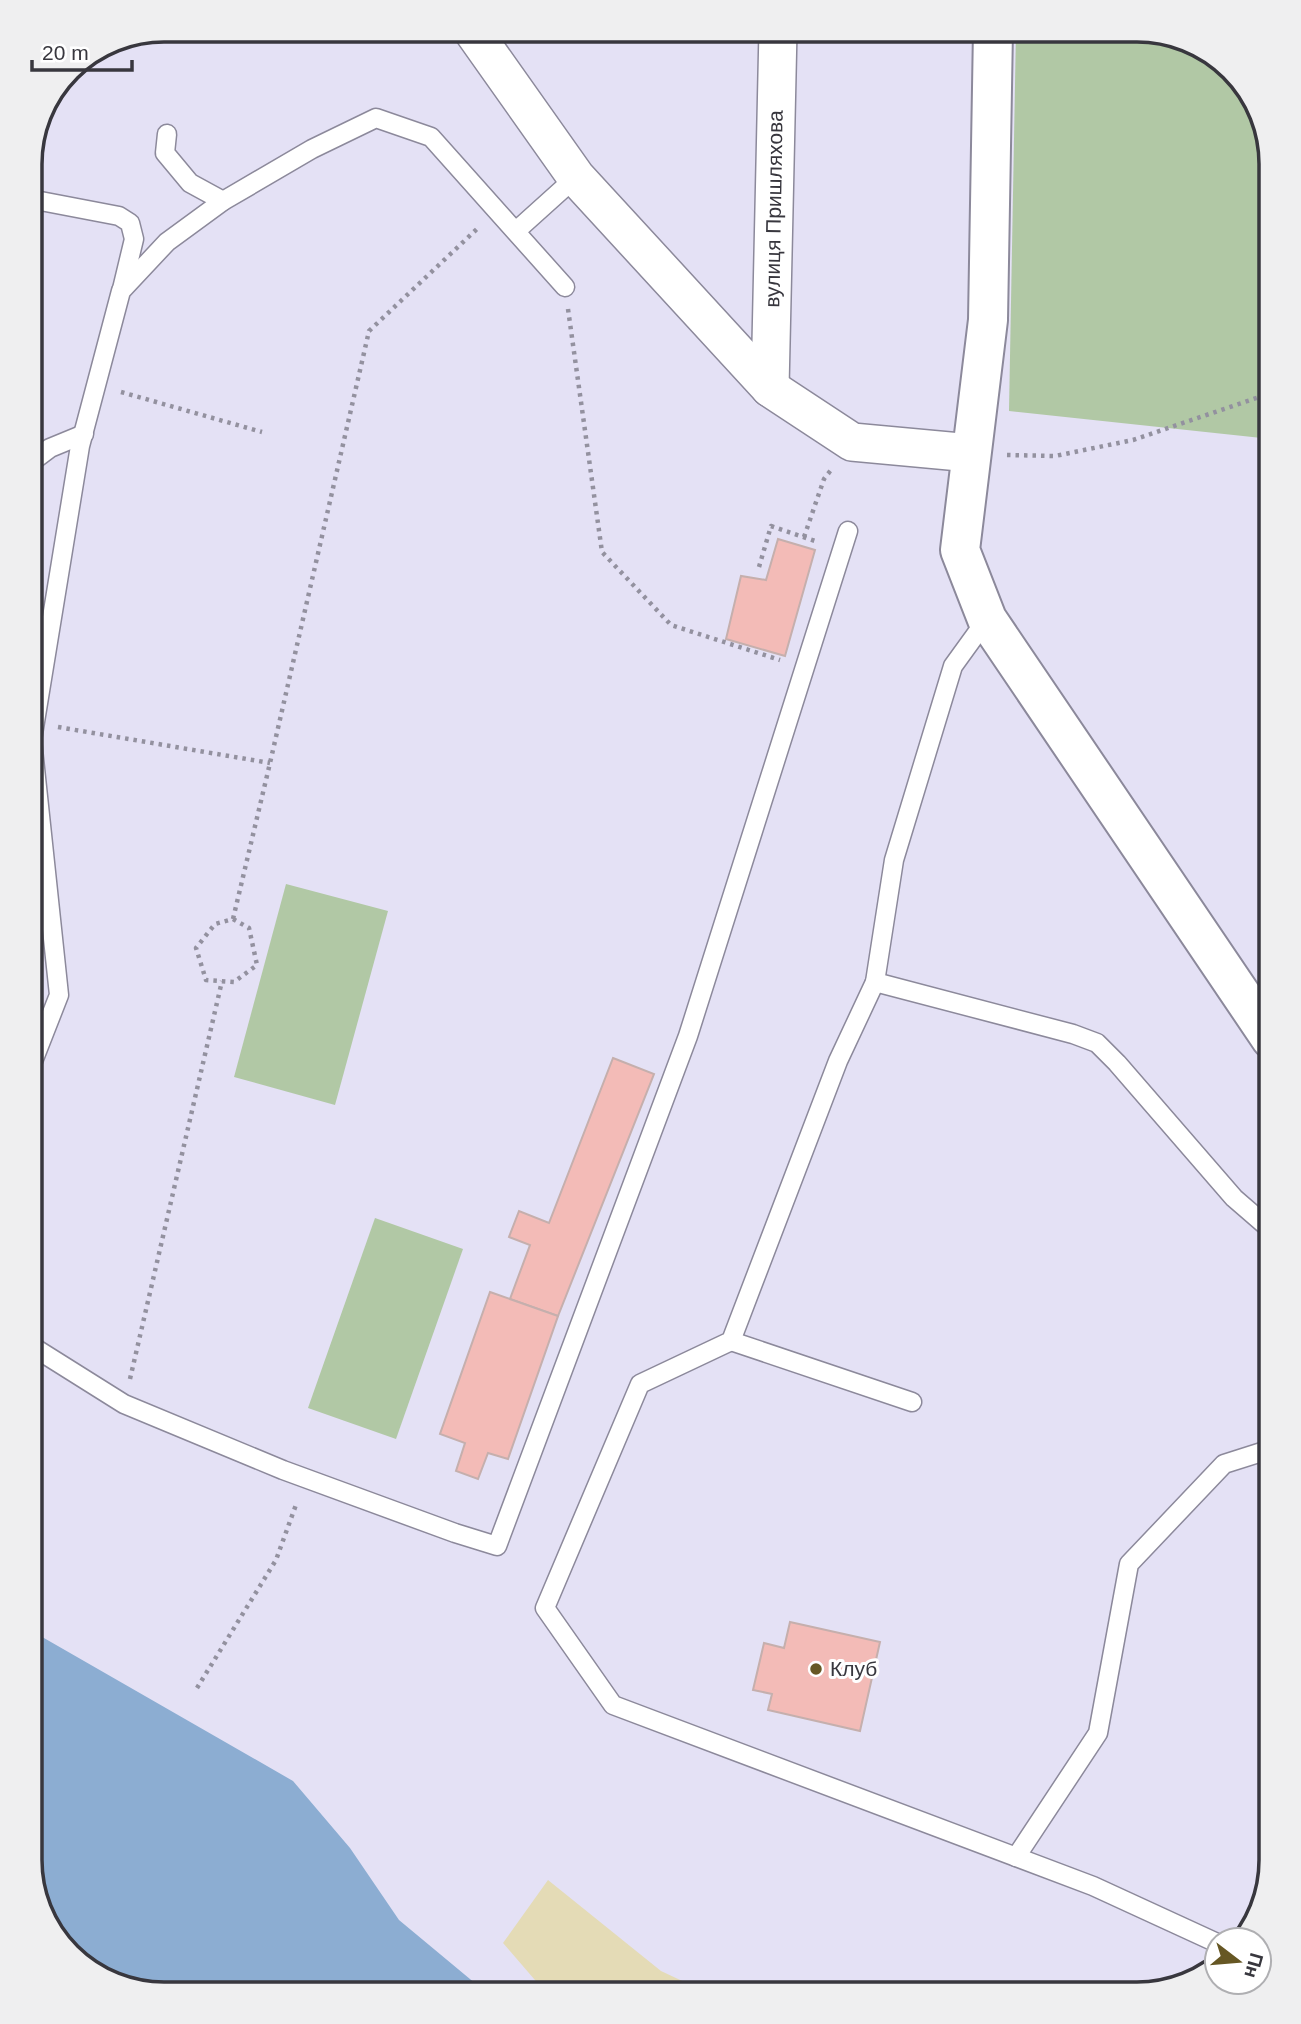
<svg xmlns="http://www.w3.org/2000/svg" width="1301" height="2024" viewBox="0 0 1301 2024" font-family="Arial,sans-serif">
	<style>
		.green { fill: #b1c8a5 }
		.sand { fill: #e4dbb6 }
		.water { fill: #8cadd2 }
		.building { fill: #f3bbb7; stroke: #c5afad; stroke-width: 2 }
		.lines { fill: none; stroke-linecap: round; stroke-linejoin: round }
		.lane-casing { stroke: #8c899b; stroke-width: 21 }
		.street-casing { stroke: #8c899b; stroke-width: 40 }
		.secondary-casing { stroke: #8c899b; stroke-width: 42 }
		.path { stroke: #93919f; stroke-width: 4.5; stroke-dasharray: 3.5 5; stroke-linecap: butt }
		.lane { stroke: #fff; stroke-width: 18 }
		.street { stroke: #fff; stroke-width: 37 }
		.secondary { stroke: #fff; stroke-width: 38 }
		.poi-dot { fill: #665724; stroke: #fff; stroke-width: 2.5 }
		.labels { text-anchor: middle; stroke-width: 6; stroke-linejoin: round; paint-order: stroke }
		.street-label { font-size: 21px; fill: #38373e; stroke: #fff }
		.poi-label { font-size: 21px; fill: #38373e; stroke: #fff; text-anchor: start }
		.rim { fill: none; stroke: #38373e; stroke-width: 3.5 }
	</style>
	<rect width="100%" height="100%" fill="#e4e1f5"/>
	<g class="green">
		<polygon points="1016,30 1146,30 1211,52 1257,104 1271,164 1271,439 1009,411"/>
		<polygon points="286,884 388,911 335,1105 234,1077"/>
		<polygon points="375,1218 463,1249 396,1439 308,1408"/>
	</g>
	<polygon class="sand" points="548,1880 661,1971 710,1994 547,1994 503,1943"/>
	<polygon class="water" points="30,1630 293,1781 350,1848 399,1920 488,1994 155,1994 90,1972 44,1920 30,1860"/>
	<g class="building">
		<polygon points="778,539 815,550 785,656 726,639 741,576 766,580"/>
		<polygon points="613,1058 654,1074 558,1316 510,1299 530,1245 509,1237 519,1211 549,1223"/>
		<polygon points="490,1292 558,1316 508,1459 488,1453 478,1479 456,1471 465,1443 440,1434"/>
		<polygon points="790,1622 880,1642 860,1731 768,1710 772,1694 753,1690 764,1643 784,1648"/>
	</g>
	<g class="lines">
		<g class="lane-casing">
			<g id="lane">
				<polyline points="167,134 165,153 190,183 223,201"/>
				<polyline points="30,199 119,216 130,223 134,239 122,289"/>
				<polyline points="516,231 576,177"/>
				<polyline points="30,463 50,448 84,434"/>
				<polyline points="987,619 953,666 894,860 875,982 838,1061 731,1341 640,1384 545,1608 613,1705 1093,1886 1217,1943"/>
				<polyline points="875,982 1073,1034 1097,1043 1117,1063 1234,1198 1271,1230"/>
				<polyline points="30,1069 59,995 32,740 80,446 121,291 167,242 223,201 312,149 376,118 431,137 565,287"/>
				<polyline points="731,1341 912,1402"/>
				<polyline points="30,1345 124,1404 283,1470 455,1533 497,1546 688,1036 848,531"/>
				<polyline points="1016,1857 1098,1733 1129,1564 1224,1464 1271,1449"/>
			</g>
		</g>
		<g class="street-casing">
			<g id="street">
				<polyline points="472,30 576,177 770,388 852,442 971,453"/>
				<polyline points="770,388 778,30"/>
			</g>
		</g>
		<g class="secondary-casing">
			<polyline id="secondary" points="993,30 988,320 960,550 987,619 1271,1039"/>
		</g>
		<g class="path">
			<polyline points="568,309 602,552 671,625 780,660"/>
			<polyline points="121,392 262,432"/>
			<polyline points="1007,455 1055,456 1133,440 1271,393"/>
			<polyline points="804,537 824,479 831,470"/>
			<polyline points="759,567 771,526 818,542"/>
			<polyline points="58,727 270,763"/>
			<polyline points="233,919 270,763 369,331 479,227"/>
			<polygon points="233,919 249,928 257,965 234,982 206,980 196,948 215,924"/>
			<polyline points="130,1379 222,981"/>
			<polyline points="197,1688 276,1560 297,1502"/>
		</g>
		<use href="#lane" class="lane"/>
		<use href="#street" class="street"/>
		<use href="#secondary" class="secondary"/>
	</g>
	<circle class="poi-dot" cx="816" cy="1669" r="7"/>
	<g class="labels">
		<g class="street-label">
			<text transform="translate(774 209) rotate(-89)" y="7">вулиця Пришляхова</text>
		</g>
		<g class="poi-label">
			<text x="830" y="1676">Клуб</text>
		</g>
	</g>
	<path d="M0 0H1301V2024H0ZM164 42H1137A122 122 0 0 1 1259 164V1860A122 122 0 0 1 1137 1982H164A122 122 0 0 1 42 1860V164A122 122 0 0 1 164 42Z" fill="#efeff0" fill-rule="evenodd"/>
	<path class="rim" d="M164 42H1137A122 122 0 0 1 1259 164V1860A122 122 0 0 1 1137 1982H164A122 122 0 0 1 42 1860V164A122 122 0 0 1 164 42Z"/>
	<g transform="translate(1238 1961) rotate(106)"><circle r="33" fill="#ffffff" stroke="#afafb2" stroke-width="2"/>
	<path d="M0-5L12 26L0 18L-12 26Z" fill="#665724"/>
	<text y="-10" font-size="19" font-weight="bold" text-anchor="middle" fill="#38373e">Пн</text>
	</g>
	<path d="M32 60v10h100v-10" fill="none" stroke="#38373e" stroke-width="3.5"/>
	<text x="42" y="60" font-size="21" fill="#38373e" stroke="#ffffff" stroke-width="5" paint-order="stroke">20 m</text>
</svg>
